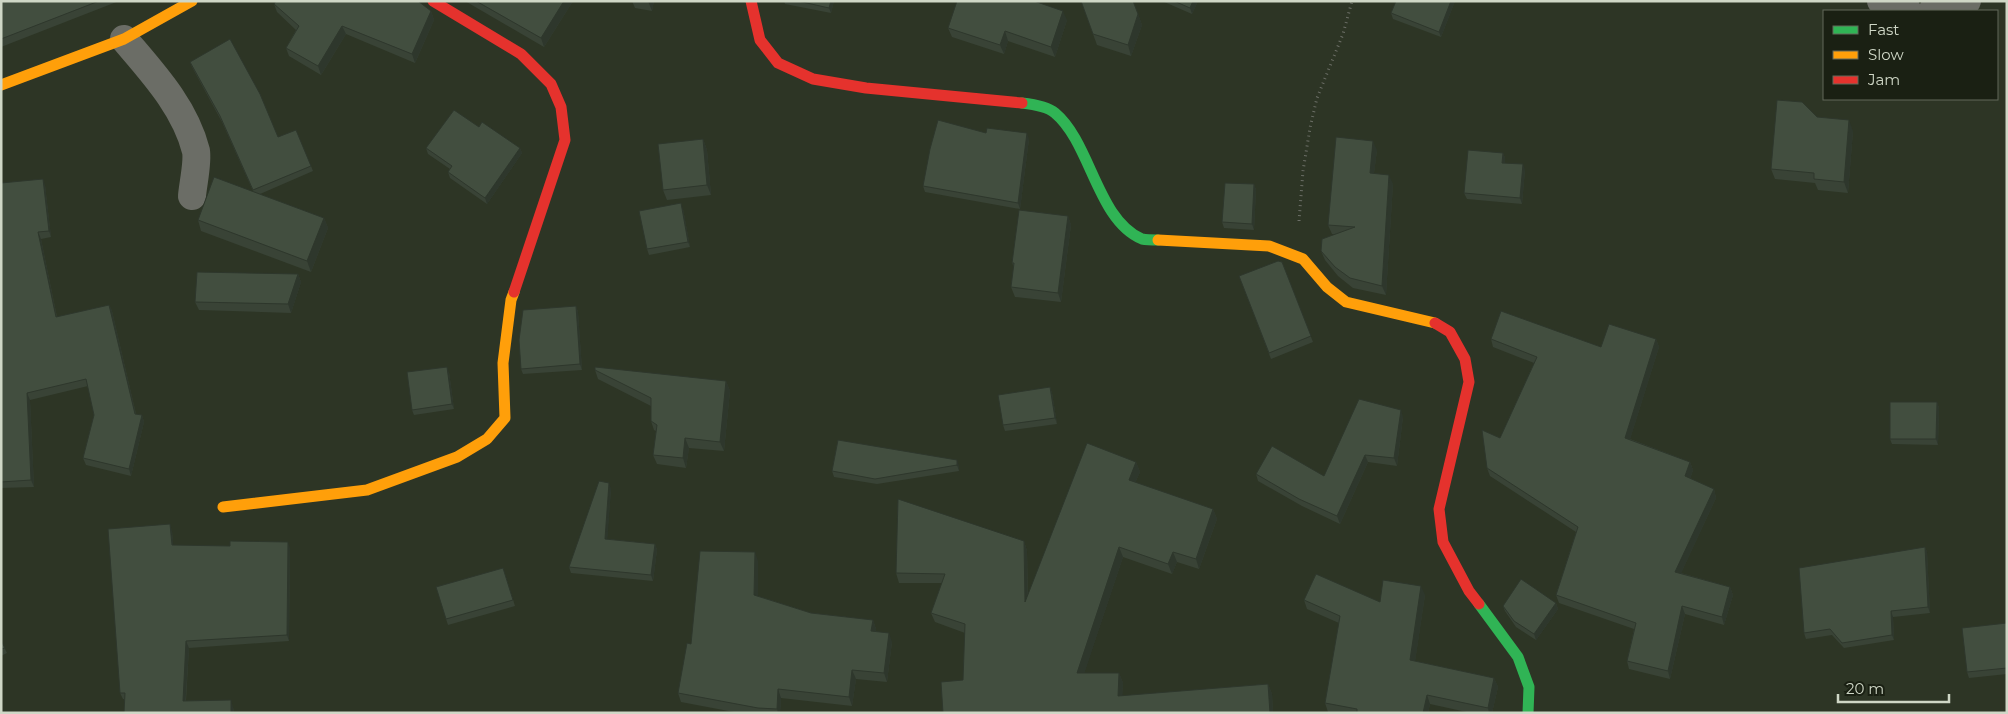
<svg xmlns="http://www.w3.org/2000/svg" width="2008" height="714" viewBox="0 0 2008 714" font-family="Montserrat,sans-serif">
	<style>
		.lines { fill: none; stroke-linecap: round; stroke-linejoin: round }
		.path { stroke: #6c6f67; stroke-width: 3; stroke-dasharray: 1 4; stroke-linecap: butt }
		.street { stroke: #6b6d66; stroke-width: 28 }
		.fast { stroke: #30b455; stroke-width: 11 }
		.slow { stroke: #ff9f0a; stroke-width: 11 }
		.jam { stroke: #e5322d; stroke-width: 11 }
		.wall { fill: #394336 }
		.shaded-wall { fill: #2e372c }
		.building { fill: #424e3f; stroke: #2e372c }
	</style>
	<rect width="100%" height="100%" fill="#2d3525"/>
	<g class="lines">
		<polyline class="path" points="1299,221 1303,171 1310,128 1317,98 1343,34 1352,1"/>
		<g class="street">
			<polyline points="1881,1 1908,11"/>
			<polyline points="1932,11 1967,1"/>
			<path d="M124 39C152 72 185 107 196 151 198 162 193 184 192 196"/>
		</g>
		<g class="fast">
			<path d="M1022 103C1031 104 1048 107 1055 113 1091 143 1097 220 1142 239 1147 240 1153 240 1158 240"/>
			<polyline points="1479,604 1518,657 1529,687 1528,713"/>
		</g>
		<g class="slow">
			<polyline points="1,85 124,39 192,1"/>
			<polyline points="1158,240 1269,246 1303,259 1327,287 1346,302 1435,323"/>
			<polyline points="223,507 367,490 457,457 487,439 505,418 503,363 511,300 514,292"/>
		</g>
		<g class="jam">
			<polyline points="433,1 521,54 551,84 561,107 565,140 514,292"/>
			<polyline points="751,1 760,40 778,63 813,79 866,88 1022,103"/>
			<polyline points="1435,323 1450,332 1465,359 1469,382 1439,509 1443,542 1469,591 1479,604"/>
		</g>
	</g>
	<g class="wall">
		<polygon points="1,1 119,1 1,47"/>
		<polygon points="465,1 573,1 544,47"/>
		<polygon points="632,1 654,1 652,11 635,8"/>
		<polygon points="784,1 834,1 831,13 785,4"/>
		<polygon points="1081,1 1133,1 1142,25 1131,56 1097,45"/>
		<polygon points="1162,1 1198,1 1192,14"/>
		<polygon points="1396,1 1455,1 1441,37 1393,19 1391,13"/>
		<polygon points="274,4 431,11 434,20 415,63 346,34 321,75 289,56 286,48 296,30 277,12"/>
		<polygon points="1067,20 1055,57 1008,41 1004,54 952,37 948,28"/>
		<polygon points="190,62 311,166 313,171 260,194 324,218 328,228 311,272 201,231 198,220 253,191 222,122 192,67"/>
		<polygon points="1817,117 1853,131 1848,193 1818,190 1815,183 1775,179 1771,169"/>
		<polygon points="479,127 520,148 522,153 487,204 450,178 448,172 450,169 428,154 426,148"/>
		<polygon points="986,133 1029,139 1020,209 925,192 923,186"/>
		<polygon points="703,139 707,150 711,195 667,200 663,190"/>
		<polygon points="1377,150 1374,173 1393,184 1386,295 1353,288 1338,276 1325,260 1321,251 1335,234 1332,234 1328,225"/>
		<polygon points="1503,153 1505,158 1505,163 1525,170 1522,204 1467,199 1464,193"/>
		<polygon points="1,183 45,185 51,237 41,239 57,317 109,305 112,311 136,414 142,415 144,422 131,476 86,465 83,458 94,415 88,386 30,400 34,487 1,488"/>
		<polygon points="1254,184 1256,190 1254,230 1224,228 1222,222"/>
		<polygon points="683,209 690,247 649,255 647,249"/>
		<polygon points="1068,216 1071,225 1061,302 1015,297 1011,287 1014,267 1012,263"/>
		<polygon points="1282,262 1313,342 1271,359 1239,276"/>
		<polygon points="298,274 301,282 291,313 199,310 195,302"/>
		<polygon points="576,306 578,312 582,370 523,374 521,369"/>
		<polygon points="1491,339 1601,347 1656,339 1659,347 1630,439 1690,462 1693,470 1690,479 1714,489 1716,498 1681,573 1730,587 1733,595 1724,625 1685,614 1670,679 1629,669 1627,661 1634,629 1559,603 1556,595 1576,532 1490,476 1487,468 1500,438 1534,363 1493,347"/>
		<polygon points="595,370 726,381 730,391 724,451 689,448 686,468 657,464 653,455 656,431 654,430 651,421 651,406 598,379"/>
		<polygon points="449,372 454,409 414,415 412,410"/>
		<polygon points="1050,387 1052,393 1057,424 1005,431 1003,425"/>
		<polygon points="1937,402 1939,408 1938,445 1892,444 1890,439"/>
		<polygon points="1403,417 1397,466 1368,462 1340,524 1302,506 1258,481 1256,474 1324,476"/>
		<polygon points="838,440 959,466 959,471 877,484 834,477 832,471"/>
		<polygon points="1136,462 1140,472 1135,483 1213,509 1217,519 1199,569 1177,562 1172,574 1123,557 1084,673 1119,673 1123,683 1122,696 1268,684 1272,694 1273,713 943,713 963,680 965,633 935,622 931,613 942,583 899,583 896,573 1024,541 1027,551 1028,594"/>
		<polygon points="611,489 607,539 655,544 657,550 653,581 571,573 569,567"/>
		<polygon points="172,531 173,545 290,548 289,641 189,648 186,701 233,707 234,713 124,713 124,699 123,699 120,693"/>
		<polygon points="1925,547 1927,552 1930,613 1893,617 1894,640 1844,648 1832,635 1806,639 1804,633"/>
		<polygon points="758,561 758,596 811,613 873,620 876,629 876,631 892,642 887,682 856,679 852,706 781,698 780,713 739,713 681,702 678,693 691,644"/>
		<polygon points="503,568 515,606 448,625 446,619"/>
		<polygon points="1425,595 1415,661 1494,678 1498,687 1492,713 1471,713 1430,704 1428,713 1328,712 1325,703 1339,623 1307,609 1304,600 1380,602"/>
		<polygon points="1556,603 1558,609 1536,640 1516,627 1505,611 1503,606"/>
		<polygon points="2007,623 2007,674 1969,678 1967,672"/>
		<polygon points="1,641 7,653 1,656"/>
	</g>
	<g class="shaded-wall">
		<polygon points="564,1 573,1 544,47 541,38"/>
		<polygon points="648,1 654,1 652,11"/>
		<polygon points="831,1 834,1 831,13 829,8"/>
		<polygon points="1193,1 1198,1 1192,14 1190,8"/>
		<polygon points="1451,1 1455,1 1441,37 1439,32"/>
		<polygon points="431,11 434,20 415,63 412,54"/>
		<polygon points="1063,11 1067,20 1055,57 1051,47"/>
		<polygon points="1138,14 1142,25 1131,56 1128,45"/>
		<polygon points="342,26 346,34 321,75 318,66"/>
		<polygon points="1005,31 1008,41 1004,54 1000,45"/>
		<polygon points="1849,120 1853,131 1848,193 1844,182"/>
		<polygon points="1027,133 1029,139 1020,209 1018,203"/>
		<polygon points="703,139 707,150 711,195 707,185"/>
		<polygon points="1373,141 1377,150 1373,182 1370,173"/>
		<polygon points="520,148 522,153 487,204 485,198"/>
		<polygon points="1503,153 1505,158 1505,168 1502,163"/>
		<polygon points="1523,164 1525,170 1522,204 1520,198"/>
		<polygon points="1389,175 1393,184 1386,295 1382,286"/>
		<polygon points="43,179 45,185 51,237 49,231"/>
		<polygon points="1254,184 1256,190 1254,230 1252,224"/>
		<polygon points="681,203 683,209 690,247 688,242"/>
		<polygon points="1068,216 1071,225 1061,302 1058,293"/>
		<polygon points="324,218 328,228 311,272 307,261"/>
		<polygon points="38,232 41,239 58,324 56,317"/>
		<polygon points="298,274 301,282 291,313 288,304"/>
		<polygon points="109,305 112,311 137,420 135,414"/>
		<polygon points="576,306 578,312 582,370 580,364"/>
		<polygon points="1656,339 1659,347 1628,446 1625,438"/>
		<polygon points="447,367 449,372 454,409 452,404"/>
		<polygon points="726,381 730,391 724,451 720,442"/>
		<polygon points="1050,387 1052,393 1057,424 1055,418"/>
		<polygon points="27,393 30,400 34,487 31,480"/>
		<polygon points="1937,402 1939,408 1938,445 1936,439"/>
		<polygon points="1401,410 1403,417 1397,466 1394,458"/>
		<polygon points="142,415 144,422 131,476 129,469"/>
		<polygon points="685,438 689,448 686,468 683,458"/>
		<polygon points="1365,455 1368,462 1340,524 1337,516"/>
		<polygon points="957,460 959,466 959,471 957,465"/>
		<polygon points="1136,462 1140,472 1132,490 1129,480"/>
		<polygon points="1690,462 1693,470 1688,485 1685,476"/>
		<polygon points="609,483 611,489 607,545 605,539"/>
		<polygon points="1714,489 1716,498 1678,580 1675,572"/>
		<polygon points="1213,509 1217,519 1199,569 1196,559"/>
		<polygon points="170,524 172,531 174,551 172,545"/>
		<polygon points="1024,541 1027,551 1028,612 1025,602"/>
		<polygon points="288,542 290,548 289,641 287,635"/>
		<polygon points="655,544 657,550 653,581 651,575"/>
		<polygon points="1119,547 1123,557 1081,683 1077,673"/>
		<polygon points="1925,547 1927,552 1930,613 1928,607"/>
		<polygon points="755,552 758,561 758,604 754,595"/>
		<polygon points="1173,552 1177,562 1172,574 1168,564"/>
		<polygon points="1421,586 1425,595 1414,669 1410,660"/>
		<polygon points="1730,587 1733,595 1724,625 1722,617"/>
		<polygon points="1556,603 1558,609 1536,640 1534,634"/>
		<polygon points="1682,606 1685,614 1670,679 1668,671"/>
		<polygon points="1891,611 1893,617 1894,640 1892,635"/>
		<polygon points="873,620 876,629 875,640 871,631"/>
		<polygon points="889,633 892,642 887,682 884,673"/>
		<polygon points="186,641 189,648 185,708 183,701"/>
		<polygon points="852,670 856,679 852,706 849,697"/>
		<polygon points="1119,673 1123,683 1122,706 1118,696"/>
		<polygon points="1494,678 1498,687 1492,713 1489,713 1488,708"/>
		<polygon points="1268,684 1272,694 1273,713 1270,713"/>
		<polygon points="778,689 781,698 780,713 778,713 777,709"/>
		<polygon points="1427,695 1430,704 1428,713 1423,713"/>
		<polygon points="231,700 233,707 234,713 231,713"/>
	</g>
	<g class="building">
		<polygon points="1,1 99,1 1,39"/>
		<polygon points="276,1 418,1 431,11 412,54 342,26 318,66 286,48 299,26 274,4"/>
		<polygon points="476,1 564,1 541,38"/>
		<polygon points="798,1 831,1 829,8"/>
		<polygon points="957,1 1034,1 1063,11 1051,47 1005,31 1000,45 948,28"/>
		<polygon points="1081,1 1133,1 1138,14 1128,45 1093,34"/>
		<polygon points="1174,1 1193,1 1190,8"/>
		<polygon points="1396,1 1451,1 1439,32 1391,13"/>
		<polygon points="230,39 260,94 278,137 296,130 311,166 253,190 220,116 190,62"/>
		<polygon points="1777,100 1802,102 1817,117 1849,120 1844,182 1814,179 1814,173 1771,169"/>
		<polygon points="454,110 479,127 482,122 520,148 485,198 448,172 452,166 426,148"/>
		<polygon points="938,120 986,133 987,128 1027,133 1018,203 923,186 930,149"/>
		<polygon points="1336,137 1373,141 1370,173 1389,175 1382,286 1350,278 1335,267 1321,251 1322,239 1355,227 1328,225"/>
		<polygon points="703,139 707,185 663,190 658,144"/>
		<polygon points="1468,150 1503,153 1502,163 1523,164 1520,198 1464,193"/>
		<polygon points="214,177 324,218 307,261 198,220"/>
		<polygon points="43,179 49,231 38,232 56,317 109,305 135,414 142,415 129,469 83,458 94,415 86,379 27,393 31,480 1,482 1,183"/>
		<polygon points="1225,183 1254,184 1252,224 1222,222"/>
		<polygon points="681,203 688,242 647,249 639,211"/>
		<polygon points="1019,210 1068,216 1058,293 1011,287 1014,263 1012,263"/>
		<polygon points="1278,261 1282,262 1311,336 1269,353 1239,276"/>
		<polygon points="197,272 298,274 288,304 195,302"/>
		<polygon points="576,306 580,364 521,369 519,340 523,310"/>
		<polygon points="1501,311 1601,347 1609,324 1656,339 1625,438 1690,462 1685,476 1714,489 1675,572 1730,587 1722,617 1682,606 1668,671 1627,661 1636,623 1556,595 1578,527 1487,468 1482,430 1500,438 1537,357 1491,339"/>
		<polygon points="447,367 452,404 412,410 407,372"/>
		<polygon points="595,367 726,381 720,442 685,438 683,458 653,455 657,425 651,421 651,398 595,370"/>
		<polygon points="1050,387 1055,418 1003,425 998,395"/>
		<polygon points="1359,399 1401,410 1394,458 1365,455 1337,516 1299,499 1256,474 1272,446 1324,476"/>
		<polygon points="1890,402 1937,402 1936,439 1890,439"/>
		<polygon points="838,440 957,460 957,465 875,479 832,471"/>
		<polygon points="1087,443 1136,462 1129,480 1213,509 1196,559 1173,552 1168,564 1119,547 1077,673 1119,673 1118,696 1268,684 1270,713 943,713 941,682 963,680 965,624 931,613 945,574 896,573 898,499 1024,541 1025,602"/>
		<polygon points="599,481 609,483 605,539 655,544 651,575 569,567"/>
		<polygon points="170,524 172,545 230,546 230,541 288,542 287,635 186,641 183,701 231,700 231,713 124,713 125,693 120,693 108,529"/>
		<polygon points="1925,547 1928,607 1891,611 1892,635 1842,643 1830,629 1804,633 1799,568"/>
		<polygon points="700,551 755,552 754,595 811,613 873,620 871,631 889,633 884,673 852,670 849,697 778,689 777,709 758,708 678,693 687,643 691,644"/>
		<polygon points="503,568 513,600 446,619 436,587"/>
		<polygon points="1316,574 1380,602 1383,580 1421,586 1410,660 1494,678 1488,708 1427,695 1423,713 1357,713 1357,709 1325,703 1340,616 1304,600"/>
		<polygon points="1521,579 1556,603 1534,634 1514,621 1503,606"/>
		<polygon points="2007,623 2007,668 1967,672 1962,628"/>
		<polygon points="1,641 5,648 1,649"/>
	</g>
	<rect width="2008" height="714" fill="none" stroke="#cfd7c6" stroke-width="5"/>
	<rect x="1823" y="10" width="175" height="90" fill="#1a2013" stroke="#62695b"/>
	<rect x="1833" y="26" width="25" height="8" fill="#30b455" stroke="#62695b"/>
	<text x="1868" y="35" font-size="15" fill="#cfd7c6">Fast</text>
	<rect x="1833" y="51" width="25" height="8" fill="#ff9f0a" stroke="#62695b"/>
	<text x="1868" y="60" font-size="15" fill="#cfd7c6">Slow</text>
	<rect x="1833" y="76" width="25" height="8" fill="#e5322d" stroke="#62695b"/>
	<text x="1868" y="85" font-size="15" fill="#cfd7c6">Jam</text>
	<path d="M1838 694v8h111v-8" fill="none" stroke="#cfd7c6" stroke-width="2.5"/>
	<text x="1846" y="694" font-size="15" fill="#cfd7c6" stroke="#1a2013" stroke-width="4" paint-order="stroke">20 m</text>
</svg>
